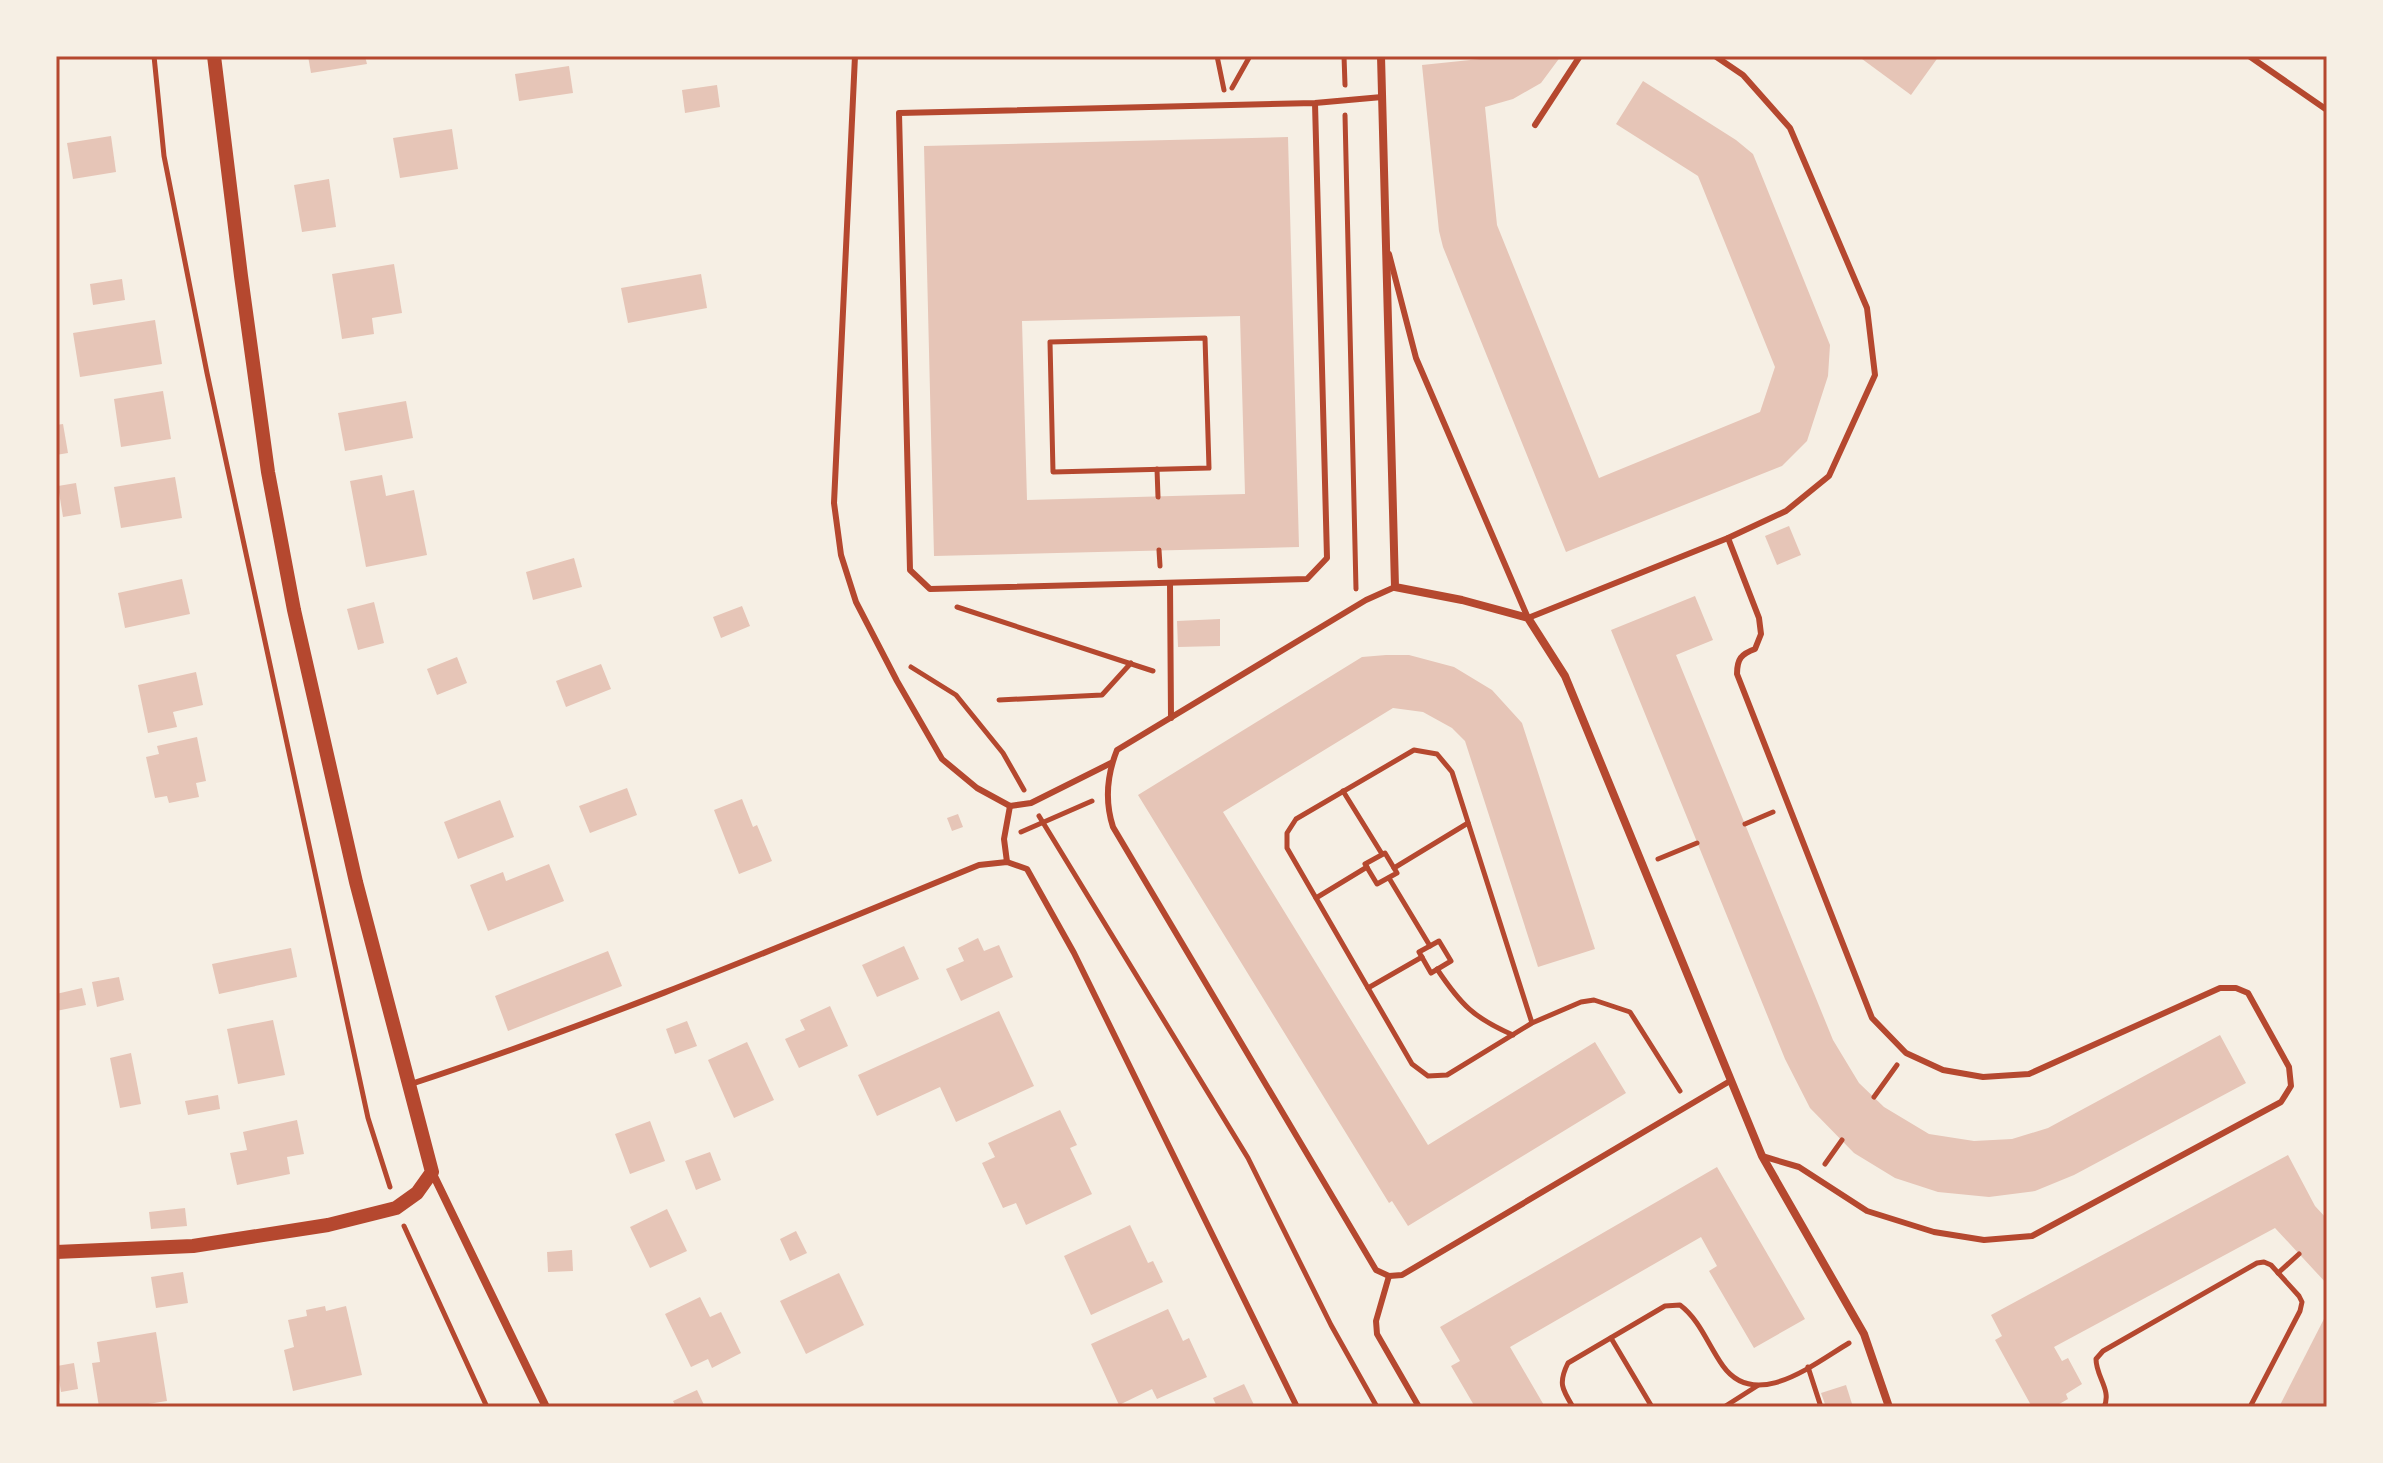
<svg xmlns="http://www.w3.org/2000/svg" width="2383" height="1463" viewBox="0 0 2383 1463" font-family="Literata,serif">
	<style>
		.building { fill: #e6c5b7; fill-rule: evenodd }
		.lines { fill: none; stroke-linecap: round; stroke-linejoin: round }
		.path { stroke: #b5482f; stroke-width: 5 }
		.service { stroke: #b5482f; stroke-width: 6 }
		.minor { stroke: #b5482f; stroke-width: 8 }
		.tertiary { stroke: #b5482f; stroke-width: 14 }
		.neatline { fill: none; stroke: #b5482f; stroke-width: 3 }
	</style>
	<rect width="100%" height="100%" fill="#f6efe4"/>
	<g class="building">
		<polygon points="308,56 365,56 367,64 311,73"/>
		<polygon points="1484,56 1561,56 1541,83 1513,99 1485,107 1497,225 1599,478 1760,412 1775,367 1698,176 1616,124 1643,81 1736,140 1753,154 1830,345 1828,376 1807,441 1782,466 1566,552 1443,247 1439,231 1422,65 1480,59"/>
		<polygon points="1858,56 1939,56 1911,95"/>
		<polygon points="569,66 573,93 519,101 515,74"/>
		<polygon points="717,85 720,107 685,113 682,90"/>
		<polygon points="452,129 458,169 400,178 393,138"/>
		<polygon points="111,136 116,172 73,179 67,143"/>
		<path d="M1288 137 1299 547 934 556 924 146ZM1240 316 1245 494 1027 500 1022 321Z"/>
		<polygon points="329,179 336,227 302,232 294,185"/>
		<polygon points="394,264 402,313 372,318 374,334 342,339 332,274"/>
		<polygon points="701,274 707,308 628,323 621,288"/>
		<polygon points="122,279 125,300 93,305 90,284"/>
		<polygon points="155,320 162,364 80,377 73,333"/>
		<polygon points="163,391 171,439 121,447 114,399"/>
		<polygon points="406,401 413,438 345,451 338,413"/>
		<polygon points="63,424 68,453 56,455 56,425"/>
		<polygon points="382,475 386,496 414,490 427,555 366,567 350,481"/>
		<polygon points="175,477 182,518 121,528 114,487"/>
		<polygon points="76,483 81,514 63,517 58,486"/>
		<polygon points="1789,526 1801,555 1777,565 1765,536"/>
		<polygon points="574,558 582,587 533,600 526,572"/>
		<polygon points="182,579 190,614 125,628 118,593"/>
		<polygon points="1695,596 1713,640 1676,655 1833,1040 1859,1083 1884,1107 1929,1134 1974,1141 2012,1139 2048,1128 2220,1035 2246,1083 2074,1175 2035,1191 1989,1197 1938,1192 1895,1178 1854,1153 1810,1108 1785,1059 1611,630"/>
		<polygon points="374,602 384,643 358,650 347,609"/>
		<polygon points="742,606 750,626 721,638 713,617"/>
		<polygon points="1220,619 1220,646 1178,647 1177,621"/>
		<polygon points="1386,655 1409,655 1454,667 1492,690 1522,723 1595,949 1538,967 1465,741 1452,728 1423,712 1393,708 1223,812 1428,1145 1595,1042 1626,1093 1408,1226 1392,1201 1389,1203 1138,795 1362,657"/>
		<polygon points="457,657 467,683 437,695 427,669"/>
		<polygon points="601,664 611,689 566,707 556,681"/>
		<polygon points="196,672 203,705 173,712 177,727 148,733 138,685"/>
		<polygon points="197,737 206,781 196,783 199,797 169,803 167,796 155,798 146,757 159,754 157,746"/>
		<polygon points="627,788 637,815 590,833 579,806"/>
		<polygon points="742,799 753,827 757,825 772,861 739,874 714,810"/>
		<polygon points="500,800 514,837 458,859 444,822"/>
		<polygon points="958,814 963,827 952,831 947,818"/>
		<polygon points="549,864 564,901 488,931 470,885 503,872 506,881"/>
		<polygon points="978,938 984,951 999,945 1013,977 961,1001 946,969 964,961 958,948"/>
		<polygon points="904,946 919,979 877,997 862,965"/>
		<polygon points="291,948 297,977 219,994 212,964"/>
		<polygon points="608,951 622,986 508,1031 495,996"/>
		<polygon points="119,977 124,1000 97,1007 92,982"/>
		<polygon points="82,988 86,1005 56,1011 56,994"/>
		<polygon points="830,1006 848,1046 799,1068 785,1039 805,1030 800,1020"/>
		<polygon points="999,1011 1034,1086 956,1122 940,1087 877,1116 858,1075"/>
		<polygon points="273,1020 285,1075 238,1084 227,1029"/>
		<polygon points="687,1021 697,1046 675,1054 666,1029"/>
		<polygon points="747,1042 774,1100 734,1118 708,1060"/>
		<polygon points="131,1053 141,1104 120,1108 110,1058"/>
		<polygon points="218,1095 220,1109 188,1115 185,1101"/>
		<polygon points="1060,1110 1077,1145 1070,1148 1092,1194 1026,1225 1016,1203 1003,1208 982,1163 995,1157 988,1143"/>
		<polygon points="297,1120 304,1154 287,1157 290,1174 237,1185 230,1153 247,1150 243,1132"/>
		<polygon points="650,1121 665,1161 630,1174 615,1134"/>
		<polygon points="710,1152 721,1180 696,1190 685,1161"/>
		<polygon points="2288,1155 2315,1206 2327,1219 2327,1284 2275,1228 2054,1347 2062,1361 2068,1358 2082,1384 2066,1394 2068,1399 2054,1407 2032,1407 1995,1340 2002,1336 1991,1315"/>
		<polygon points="1717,1167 1805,1319 1754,1348 1709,1271 1717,1266 1701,1237 1510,1347 1545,1407 1475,1407 1451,1366 1460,1361 1440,1327"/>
		<polygon points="185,1208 187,1226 151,1229 149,1212"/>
		<polygon points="667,1209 687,1251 650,1268 630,1227"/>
		<polygon points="1130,1225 1148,1263 1153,1261 1163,1282 1091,1315 1064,1256"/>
		<polygon points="796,1231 807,1253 790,1261 780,1239"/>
		<polygon points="572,1250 573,1271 548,1272 547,1252"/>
		<polygon points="183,1272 188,1303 156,1308 151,1277"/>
		<polygon points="839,1273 864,1325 806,1354 780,1301"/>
		<polygon points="700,1297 710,1317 721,1312 741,1353 712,1368 708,1359 691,1367 665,1314"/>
		<polygon points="325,1306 326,1311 346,1306 362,1375 293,1391 284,1350 294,1347 288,1320 307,1316 306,1310"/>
		<polygon points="1168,1309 1183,1341 1189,1338 1207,1377 1157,1399 1152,1389 1119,1405 1091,1344"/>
		<polygon points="2327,1313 2327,1407 2279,1407"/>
		<polygon points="156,1332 167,1401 129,1407 99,1407 92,1363 100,1362 97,1342"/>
		<polygon points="74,1363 78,1389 61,1392 57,1366"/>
		<polygon points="1244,1384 1255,1407 1217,1407 1213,1398"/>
		<polygon points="1846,1385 1853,1407 1826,1407 1821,1393"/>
		<polygon points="697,1390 705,1407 676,1407 673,1401"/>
	</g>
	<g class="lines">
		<g class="path">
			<polyline points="154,56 164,156 207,373 368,1118 390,1187"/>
			<polyline points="1217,56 1224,90"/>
			<polyline points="1344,56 1345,85"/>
			<polyline points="1232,88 1250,56"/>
			<polyline points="1345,115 1356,589"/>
			<polygon points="1205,338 1209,468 1053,472 1050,342"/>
			<polyline points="1157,469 1158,497"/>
			<polyline points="1159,550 1160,566"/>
			<polyline points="957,607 1153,671"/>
			<polyline points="911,667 956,695 1003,753 1024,790"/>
			<polyline points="999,700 1102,695 1131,663"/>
			<polyline points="1343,791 1382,854"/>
			<polyline points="1039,816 1248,1158 1331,1325 1377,1407"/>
			<polyline points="1745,824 1773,812"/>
			<polyline points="1021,832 1092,801"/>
			<polygon points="1385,853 1397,873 1377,884 1365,864"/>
			<polyline points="1658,859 1697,843"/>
			<polyline points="1394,868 1468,823"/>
			<polyline points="1389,878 1430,946"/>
			<polyline points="1316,898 1367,867"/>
			<polygon points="1439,941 1451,961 1431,973 1419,952"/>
			<path d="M1437 969C1461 1005 1474 1018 1513 1035"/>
			<polyline points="1368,988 1422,957"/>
			<polyline points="1532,1023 1452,772 1437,754 1414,750 1296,819 1287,833 1287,848 1412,1064 1428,1076 1447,1075 1532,1023 1581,1002 1594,1000 1630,1012 1680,1091"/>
			<polyline points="1874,1097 1897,1065"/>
			<polyline points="1825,1164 1842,1140"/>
			<polyline points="404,1226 487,1407"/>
			<polyline points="2278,1273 2299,1254"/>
			<polyline points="1611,1338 1652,1407"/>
			<polyline points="1808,1367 1821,1407"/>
			<path d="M1573 1407C1562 1389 1558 1383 1568 1363L1665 1306 1680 1305C1700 1320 1708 1345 1723 1366 1756 1412 1815 1363 1849 1343"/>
			<polyline points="1724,1407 1757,1386"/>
			<path d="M2104 1407C2112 1390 2096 1377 2096 1359L2103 1351 2257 1263 2264 1262 2271 1265 2299 1296 2302 1302 2300 1311 2250 1407"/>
		</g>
		<g class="service">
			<polyline points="855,56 834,503 841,555 856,602 897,681 942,759 977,788 1010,806 1031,803 1111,763"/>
			<polyline points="2249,56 2327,110"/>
			<polyline points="1315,103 1327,558 1307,579 930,589 910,570 899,113 1315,103 1382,97"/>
			<polyline points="1535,125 1580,56"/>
			<polyline points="1389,254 1416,358 1528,618 1728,538 1786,511 1829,476 1875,375 1867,308 1790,128 1743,75 1715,56"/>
			<path d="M1728 538 1759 618 1761 634 1755 649C1741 654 1737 659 1737 674L1872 1018 1906 1053 1943 1070 1983 1077 2029 1074 2220 988H2236L2248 993 2289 1067 2291 1086 2281 1102 2032 1236 1984 1240 1934 1232 1867 1211 1799 1167 1762 1156"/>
			<polyline points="1170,583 1171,718"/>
			<path d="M1395 587 1366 600 1117 750C1107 775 1105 802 1113 827L1376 1270 1389 1276 1402 1275 1730 1081"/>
			<polyline points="1007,862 1004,839 1010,806"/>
			<path d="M411 1084C604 1021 791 942 979 865L1007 862 1027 869 1074 953 1297 1407"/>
			<polyline points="1389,1276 1376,1321 1377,1334 1419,1407"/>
		</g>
		<g class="minor">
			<polyline points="1381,56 1395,587 1462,600 1528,618 1565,676 1762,1156 1864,1334 1889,1407"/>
			<polyline points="432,1172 546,1407"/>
		</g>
		<polyline class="tertiary" points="56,1252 193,1246 328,1225 396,1208 417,1193 432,1172 356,882 294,610 268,472 241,276 214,56"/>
	</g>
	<rect width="2383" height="1463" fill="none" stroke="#f6efe4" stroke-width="116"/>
	<rect x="58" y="58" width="2267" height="1347" class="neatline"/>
</svg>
